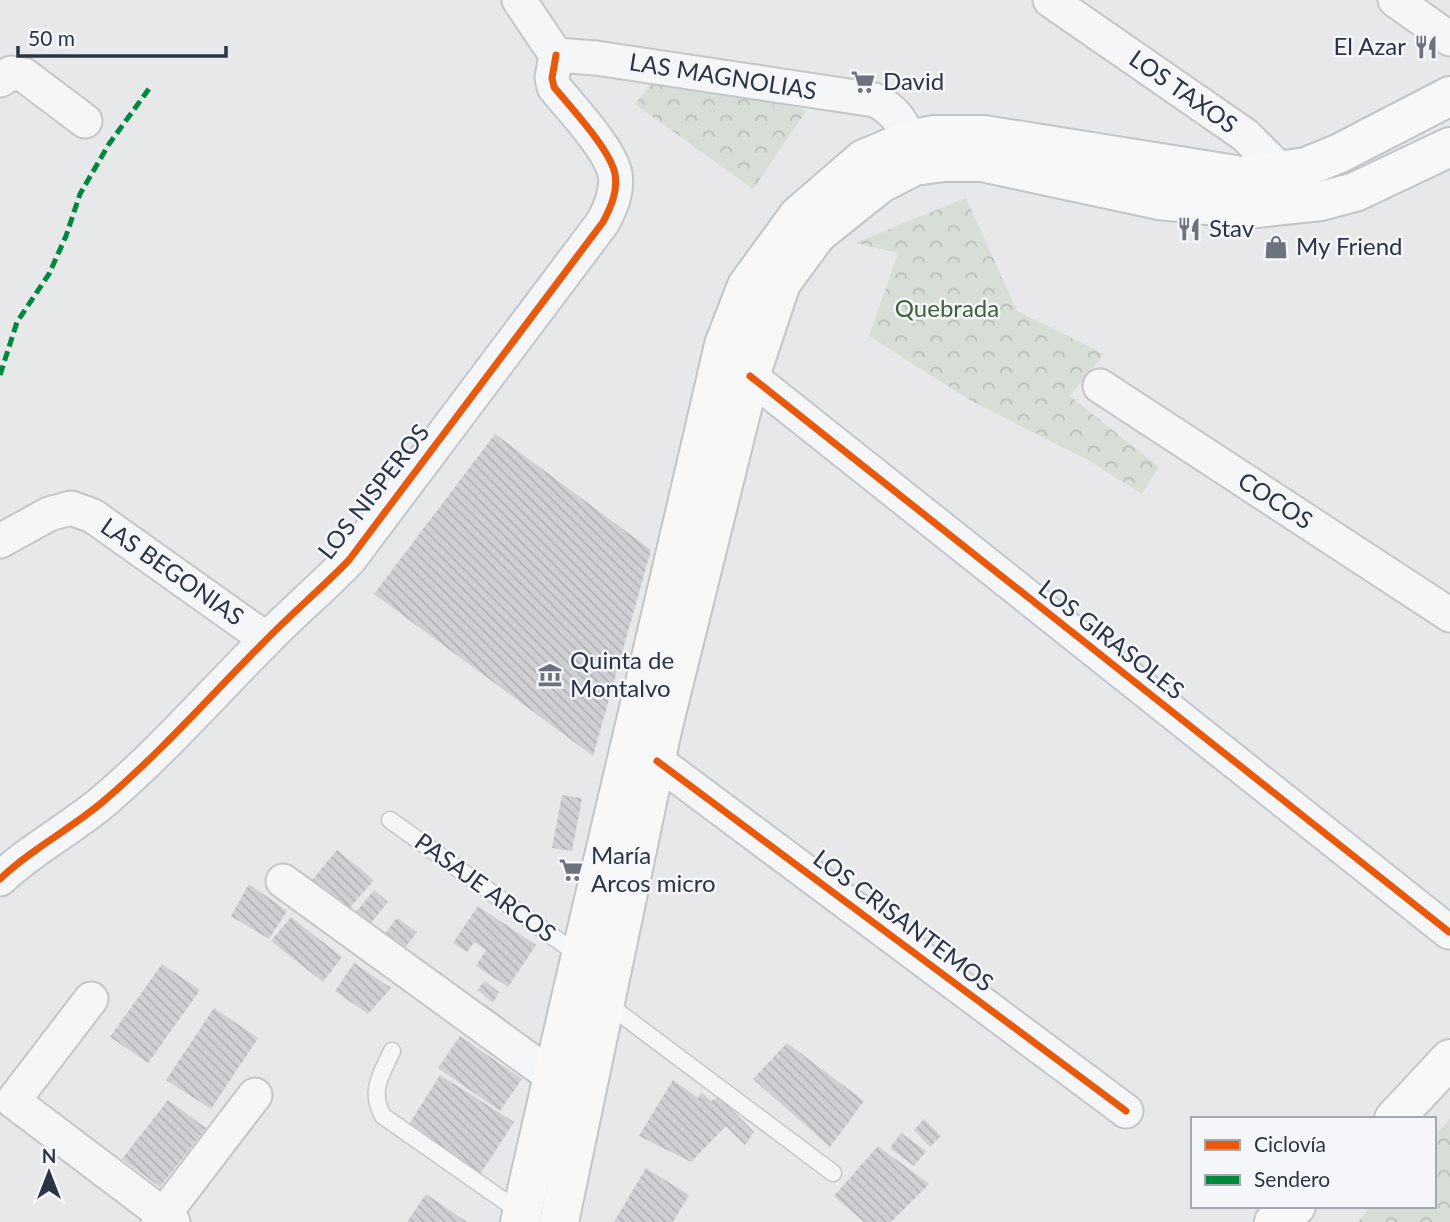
<svg xmlns="http://www.w3.org/2000/svg" width="1450" height="1222" viewBox="0 0 1450 1222" font-family="Lato,sans-serif">
	<style>
		.park { fill: url(#park-crowns) }
		.building { fill: url(#building-back-hatch) }
		.lines { fill: none; stroke-linecap: round; stroke-linejoin: round }
		.service-casing { stroke: #c4c6c8; stroke-width: 19 }
		.minor-casing { stroke: #c4c6c8; stroke-width: 37 }
		.secondary-casing { stroke: #c4c6c8; stroke-width: 42 }
		.primary-casing { stroke: #c2c5c8; stroke-width: 42 }
		.service { stroke: #f5f6f7; stroke-width: 16 }
		.minor { stroke: #f5f6f7; stroke-width: 33 }
		.secondary { stroke: #f8f8f8; stroke-width: 38 }
		.primary { stroke: #f8f8f8; stroke-width: 38 }
		.quiet { stroke: #00873e; stroke-width: 5; stroke-dasharray: 10 5; stroke-linecap: butt }
		.cycleway-casing { stroke: #f4f6f9; stroke-width: 11 }
		.cycleway { stroke: #e8590c; stroke-width: 7 }
		.labels { text-anchor: middle; stroke-width: 5; stroke-linejoin: round; paint-order: stroke }
		.poi-label { font-size: 24px; fill: #2b3445; stroke: #f4f6f9; text-anchor: start }
		.street-label { font-size: 24px; fill: #2b3445; stroke: #f4f6f9 }
		.park-label { font-size: 24px; fill: #3f6138; stroke: #f4f6f9 }
	</style>
	<defs>
		<pattern id="park-crowns" width="20" height="18" patternUnits="userSpaceOnUse" patternTransform="scale(1.75)"><rect width="20" height="18" fill="#d6ded6"/><path d="M2 6a3 3 0 1 1 6 0M12 15a3 3 0 1 1 6 0" fill="none" stroke="#b8bfb9"/></pattern>
		<pattern id="building-back-hatch" width="6" height="6" patternUnits="userSpaceOnUse" patternTransform="scale(1.75)"><rect width="6" height="6" fill="#ced0d3"/><path d="M-1 5l2 2M0 0l6 6M5-1l2 2" fill="none" stroke="#b1b3b6"/></pattern>
	</defs>
	<rect width="100%" height="100%" fill="#e6e8ea"/>
	<g class="park">
		<polygon points="656,78 777,97 806,111 753,189 635,104"/>
		<polygon points="966,198 1017,311 1104,354 1070,396 1159,467 1142,494 1088,460 970,400 869,336 898,253 855,243"/>
		<polygon points="1450,1119 1450,1222 1358,1222 1371,1206 1434,1206 1434,1136"/>
	</g>
	<g class="building">
		<polygon points="495,434 651,550 593,756 374,594"/>
		<polygon points="562,795 582,798 572,851 552,848"/>
		<polygon points="337,850 374,880 348,910 312,880"/>
		<polygon points="249,884 287,911 269,939 231,916"/>
		<polygon points="374,890 388,902 365,930 351,918"/>
		<polygon points="478,906 536,945 508,987 476,966 486,950 474,942 467,952 453,943"/>
		<polygon points="291,917 342,957 323,982 271,941"/>
		<polygon points="397,918 417,932 397,958 377,944"/>
		<polygon points="354,963 391,988 368,1014 335,991"/>
		<polygon points="162,964 200,990 148,1063 110,1037"/>
		<polygon points="485,981 499,992 493,1003 477,990"/>
		<polygon points="484,1003 505,1019 497,1027 478,1012"/>
		<polygon points="214,1008 258,1038 211,1109 166,1080"/>
		<polygon points="460,1036 522,1079 500,1111 438,1068"/>
		<polygon points="787,1043 864,1101 830,1147 753,1079"/>
		<polygon points="440,1075 514,1122 479,1176 406,1129"/>
		<polygon points="673,1080 698,1098 701,1092 711,1101 719,1097 754,1132 745,1145 726,1126 691,1162 639,1136"/>
		<polygon points="168,1100 206,1128 160,1187 122,1159"/>
		<polygon points="924,1119 941,1136 930,1147 914,1130"/>
		<polygon points="901,1133 926,1151 914,1166 890,1148"/>
		<polygon points="878,1146 929,1184 891,1222 864,1222 834,1196"/>
		<polygon points="646,1168 689,1195 673,1222 614,1222"/>
		<polygon points="426,1194 467,1222 407,1222"/>
	</g>
	<g class="lines">
		<g class="service-casing">
			<g id="service">
				<polyline points="390,820 580,956"/>
				<polyline points="606,1003 833,1173"/>
				<path d="M392 1051C381 1075 369 1091 383 1116L520 1212"/>
			</g>
		</g>
		<g class="minor-casing">
			<g id="minor">
				<polyline points="519,0 556,55"/>
				<polyline points="1050,0 1245,135 1281,171 1278,192"/>
				<polyline points="1395,0 1450,39"/>
				<path d="M556 55 596 58 875 100C903 114 909 135 913 165"/>
				<polyline points="0,80 11,73 24,75 85,121"/>
				<polyline points="750,376 1449,932"/>
				<polyline points="1100,386 1450,615"/>
				<polyline points="0,541 49,514 71,508 93,516 266,639"/>
				<polyline points="657,761 1126,1111"/>
				<path d="M0 879C32 848 73 828 106 799 163 750 212 694 265 641 292 613 322 588 349 560L603 222C611 207 618 191 615 174 610 149 571 108 554 87L552 78 556 55"/>
				<polyline points="283,881 553,1077"/>
				<polyline points="91,999 13,1101 173,1222"/>
				<polyline points="158,1222 255,1095"/>
			</g>
		</g>
		<g class="secondary-casing">
			<g id="secondary">
				<polyline points="1394,1119 1450,1059"/>
				<polyline points="1274,1222 1296,1206"/>
			</g>
		</g>
		<g class="primary-casing">
			<g id="primary">
				<path d="M520 1222C585 929 657 638 724 345L747 286 798 216 864 159 909 140 933 135H984L1242 176 1306 167 1340 153 1450 96"/>
				<polyline points="559,1222 662,730 750,376 781,283 817,234 881,183 914,166 944,162 982,162 1159,200 1247,209 1321,201 1355,192 1450,147"/>
			</g>
		</g>
		<use href="#service" class="service"/>
		<use href="#minor" class="minor"/>
		<use href="#secondary" class="secondary"/>
		<use href="#primary" class="primary"/>
		<polyline class="quiet" points="0,375 17,322 49,274 66,236 80,194 109,144 151,86"/>
		<g class="cycleway-casing">
			<g id="cycleway">
				<polyline points="750,376 1449,932"/>
				<polyline points="657,761 1126,1111"/>
				<path d="M0 879C32 848 73 828 106 799 163 750 212 694 265 641 292 613 322 588 349 560L603 222C611 207 618 191 615 174 610 149 571 108 554 87L552 78 556 55"/>
			</g>
		</g>
		<use href="#cycleway" class="cycleway"/>
	</g>
	<defs>
		<g id="restaurant-bare" transform="scale(1.89)"><path d="M-5-6h1v4h1v-4h1v4h1v-4h1v5L-1.5 .5V6h-2V.5L-5-1ZM5-6V6H3V1.5H1.5Q1.5-4 5-6Z" fill="#6c737f" stroke="#f4f6f9" stroke-width="2.5" paint-order="stroke"/></g>
		<g id="supermarket-bare" transform="scale(1.89)"><path d="M-6-5.5h2.5l.6 2H6L4.5 2H-2.5L-4.4-4H-6ZM-1.5 3.2a1.3 1.3 0 1 0 .1 0ZM3 3.2a1.3 1.3 0 1 0 .1 0Z" fill="#6c737f" stroke="#f4f6f9" stroke-width="2.5" paint-order="stroke"/></g>
		<g id="shop-bare" transform="scale(1.89)"><path d="M-5-2.5h2.3a2.7 3.5 0 0 1 5.4 0H5L5.5 6h-11ZM-1.5-2.5h3a1.5 2.3 0 0 0-3 0Z" fill="#6c737f" stroke="#f4f6f9" stroke-width="2.5" paint-order="stroke"/></g>
		<g id="museum-bare" transform="scale(1.89)"><path d="M0-6L6-3V-2H-6V-3ZM-5-1h2V3h-2ZM-1-1h2V3h-2ZM3-1h2V3H3ZM-6 4H6V6H-6Z" fill="#6c737f" stroke="#f4f6f9" stroke-width="2.5" paint-order="stroke"/></g>
	</defs>
	<g fill-rule="evenodd">
		<use href="#restaurant-bare" x="1426" y="47"/>
		<use href="#supermarket-bare" x="863" y="82"/>
		<use href="#restaurant-bare" x="1189" y="229"/>
		<use href="#shop-bare" x="1276" y="247"/>
		<use href="#museum-bare" x="550" y="675"/>
		<use href="#supermarket-bare" x="571" y="870"/>
	</g>
	<g class="labels">
		<g class="poi-label">
			<text x="1406" y="55" text-anchor="end">El Azar</text>
			<text x="883" y="90">David</text>
			<text x="1209" y="237">Stav</text>
			<text x="1296" y="255">My Friend</text>
			<text x="570" y="669">Quinta de<tspan x="570" dy="28">Montalvo</tspan></text>
			<text x="591" y="864">María<tspan x="591" dy="28">Arcos micro</tspan></text>
		</g>
		<g class="street-label">
			<text transform="translate(723 77) rotate(9)" y="8">LAS MAGNOLIAS</text>
			<text transform="translate(1183 92) rotate(35)" y="8">LOS TAXOS</text>
			<text transform="translate(374 492) rotate(-52)" y="8">LOS NISPEROS</text>
			<text transform="translate(1275 501) rotate(33)" y="8">COCOS</text>
			<text transform="translate(172 572) rotate(35)" y="8">LAS BEGONIAS</text>
			<text transform="translate(1111 640) rotate(38)" y="8">LOS GIRASOLES</text>
			<text transform="translate(485 888) rotate(36)" y="8">PASAJE ARCOS</text>
			<text transform="translate(903 921) rotate(37)" y="8">LOS CRISANTEMOS</text>
		</g>
		<g class="park-label">
			<text x="947" y="317">Quebrada</text>
		</g>
	</g>
	<rect x="1191" y="1117" width="245" height="91" fill="#f4f6f9" stroke="#a4a8b1" stroke-width="2"/>
	<rect x="1205" y="1140" width="35" height="10" fill="#e8590c" stroke="#a4a8b1" stroke-width="2"/>
	<text x="1254" y="1152" font-size="21" fill="#2b3445">Ciclovía</text>
	<rect x="1205" y="1175" width="35" height="10" fill="#00873e" stroke="#a4a8b1" stroke-width="2"/>
	<text x="1254" y="1187" font-size="21" fill="#2b3445">Sendero</text>
	<g transform="translate(49 1173)" stroke="#f4f6f9" stroke-width="5" paint-order="stroke">
	<path d="M0-5L12 26L0 18L-12 26Z" fill="#2b3445"/>
	<text y="-10" font-size="19" font-weight="bold" text-anchor="middle" fill="#2b3445">N</text>
	</g>
	<path d="M18 46v10h208v-10" fill="none" stroke="#2b3445" stroke-width="3.5"/>
	<text x="28" y="46" font-size="21" fill="#2b3445" stroke="#f4f6f9" stroke-width="5" paint-order="stroke">50 m</text>
</svg>
